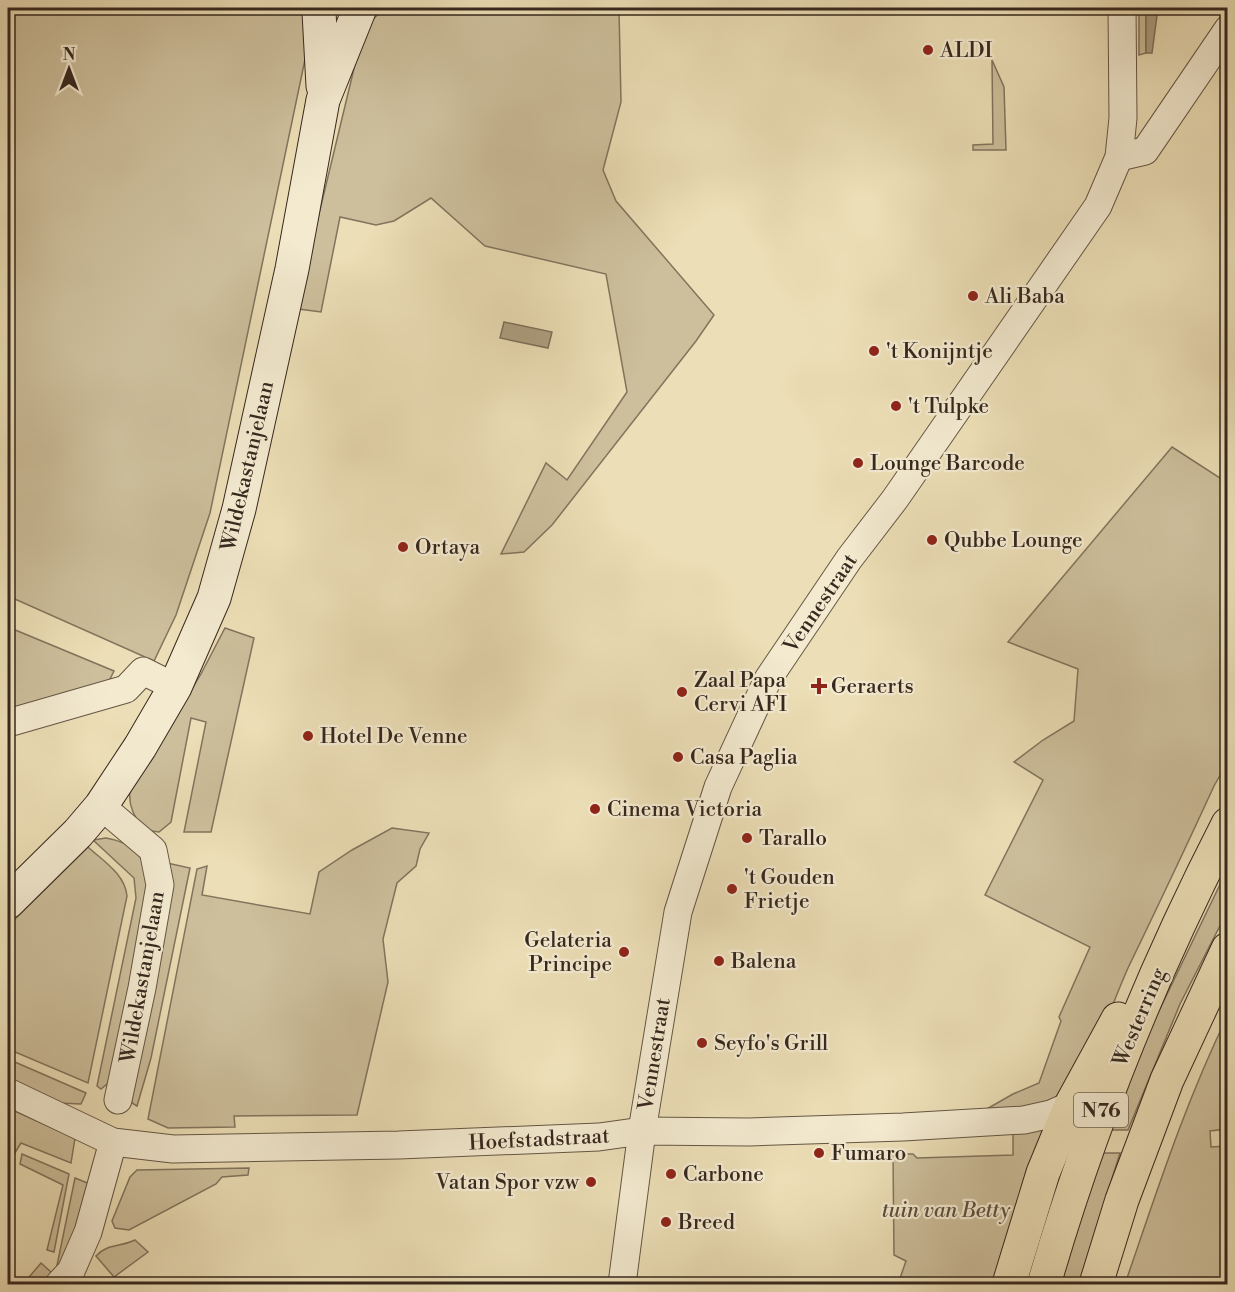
<svg xmlns="http://www.w3.org/2000/svg" width="1235" height="1292" viewBox="0 0 1235 1292" font-family="'Libre Bodoni',serif">
	<style>
		.green { fill: #cdbf9c; stroke: #82745d; stroke-width: 1.5 }
		.water { fill: #aea082; stroke: #7e705a; stroke-width: 1.5 }
		.lines { fill: none; stroke-linecap: round; stroke-linejoin: round }
		.street-casing { stroke: #645644; stroke-width: 29 }
		.secondary-casing { stroke: #36281e; stroke-width: 35 }
		.highway-casing { stroke: #36281e; stroke-width: 35 }
		.street { stroke: #f3ead0; stroke-width: 27 }
		.secondary { stroke: #f3ead0; stroke-width: 33 }
		.highway { stroke: #ecdeb6; stroke-width: 33 }
		.poi-dot { fill: #8f2418; stroke: #f3ead0; stroke-width: 2 }
		.labels { text-anchor: middle; stroke-width: 4.5; stroke-linejoin: round; paint-order: stroke }
		.shield { fill: #f3ead0; stroke: #6f6253; stroke-width: 1.5 }
		.shield-label { font-size: 20px; font-weight: bold; fill: #36281e }
		.poi-label { font-size: 21px; fill: #36281e; stroke: #f3ead0; text-anchor: start }
		.street-label { font-size: 21px; fill: #36281e; stroke: #f3ead0 }
		.park-label { font-size: 21px; font-style: italic; fill: #5c4e3e; stroke: #f3ead0 }
	</style>
	<rect width="100%" height="100%" fill="#ecdeb6"/>
	<filter id="stains"><feTurbulence type="fractalNoise" baseFrequency=".00333" numOctaves="4"/><feColorMatrix values="0 0 0 0 .2 0 0 0 0 .09 0 0 0 0 .02 0 0 0 .5 -.17"/></filter>
	<radialGradient id="worn" r=".72"><stop offset=".6" stop-color="#630" stop-opacity="0"/><stop offset="1" stop-color="#630" stop-opacity=".3"/></radialGradient>
	<g class="green">
		<polygon points="8,8 300,8 305,20 307,50 210,513 176,615 154,661 8,596"/>
		<polygon points="385,8 478,8 479,13 619,10 621,102 603,170 616,201 714,315 696,341 552,525 524,552 501,554 546,463 567,480 627,392 606,274 485,246 431,198 394,221 376,225 340,217 321,312 299,309 313,239 357,56 370,22"/>
		<polygon points="1139,8 1146,8 1146,53 1139,55"/>
		<polygon points="992,60 1004,87 1006,150 973,150 973,145 993,144"/>
		<path d="M1172 447 1226 482 1227 480V763L1214 786C1186 847 1157 908 1128 968 1110 1008 1089 1077 1052 1101 1032 1113 1007 1109 985 1110L1013 1094 1039 1083 1061 1021 1059 1017 1090 947 985 895 1043 780 1014 762 1043 740 1074 721 1078 669 1008 642Z"/>
		<polygon points="8,627 114,671 109,681 8,710"/>
		<path d="M225 628 254 638 211 832H184L206 722 191 718 171 822 159 832 144 830C135 817 128 807 130 791L201 674Z"/>
		<polygon points="392,828 429,833 420,849 416,866 397,883 383,939 388,982 357,1115 234,1116 235,1127 168,1128 148,1119 197,869 207,866 202,895 310,914 319,872 352,850"/>
		<path d="M106 838C136 843 143 856 150 883L113 1071 107 1084 101 1089 97 1086 136 898 134 878 93 840Z"/>
		<path d="M88 847C103 861 125 874 127 896L88 1083 8 1049V926Z"/>
		<polygon points="167,863 190,868 151,1058 137,1106 132,1103 131,1097"/>
		<polygon points="1227,870 1227,912 1180,1004 1128,1130 1106,1130 1157,1015"/>
		<path d="M1227 1017V1129L1210 1131 1211 1147 1227 1146V1284H1125C1156 1194 1185 1103 1227 1017Z"/>
		<polygon points="8,1059 86,1093 81,1104 58,1103 8,1082"/>
		<polygon points="8,1108 75,1138 71,1163 21,1143 11,1159 8,1158"/>
		<polygon points="1054,1122 997,1284 898,1284 906,1261 894,1255 893,1154 913,1154 917,1158 1013,1155 1013,1131"/>
		<polygon points="1098,1153 1120,1153 1079,1284 1059,1284"/>
		<polygon points="22,1154 69,1174 54,1252 47,1250 63,1185 20,1164"/>
		<polygon points="249,1168 248,1175 222,1177 216,1184 129,1230 115,1228 112,1221 130,1177 137,1170"/>
		<polygon points="75,1178 90,1184 86,1207 55,1275"/>
		<path d="M135 1240 148 1252 114 1277 96 1256C106 1244 121 1247 135 1240Z"/>
		<polygon points="41,1263 51,1272 47,1284 25,1284 24,1283"/>
	</g>
	<g class="water">
		<polygon points="1146,8 1158,8 1152,53 1146,53"/>
		<polygon points="504,322 552,332 548,348 500,338"/>
	</g>
	<g class="lines">
		<g class="street-casing">
			<g id="street">
				<polyline points="1119,157 1145,151 1228,29"/>
				<polyline points="8,723 126,689 143,671 175,687"/>
				<polyline points="101,806 153,850 160,885 142,988 118,1100"/>
				<polyline points="8,1092 113,1142 173,1149 399,1145 599,1137 642,1131 749,1132 903,1127 1024,1120 1051,1114 1071,1105"/>
				<polyline points="59,1284 71,1271 88,1232 113,1142"/>
				<polyline points="622,1284 642,1131 678,912 718,787 768,679 849,559 895,499 1098,206 1119,157 1123,118 1122,8"/>
			</g>
		</g>
		<g class="secondary-casing">
			<g id="secondary">
				<polyline points="317,8 319,12 323,86"/>
				<polyline points="8,902 78,833 101,806 140,747 175,687 214,598 239,509 292,269 323,100 360,8"/>
			</g>
		</g>
		<g class="highway-casing">
			<g id="highway">
				<polyline points="1009,1284 1043,1173 1071,1105 1118,1019"/>
				<path d="M1044 1284C1090 1125 1152 972 1228 824"/>
				<polyline points="1096,1284 1122,1200 1167,1080 1228,949"/>
			</g>
		</g>
		<use href="#street" class="street"/>
		<use href="#secondary" class="secondary"/>
		<use href="#highway" class="highway"/>
	</g>
	<g class="poi-dot">
		<circle cx="928" cy="50" r="6"/>
		<circle cx="973" cy="296" r="6"/>
		<circle cx="874" cy="351" r="6"/>
		<circle cx="896" cy="406" r="6"/>
		<circle cx="858" cy="463" r="6"/>
		<circle cx="932" cy="540" r="6"/>
		<circle cx="403" cy="547" r="6"/>
		<path d="M816 677h6v6h6v6h-6v6h-6v-6h-6v-6h6z"/>
		<circle cx="682" cy="692" r="6"/>
		<circle cx="308" cy="736" r="6"/>
		<circle cx="678" cy="757" r="6"/>
		<circle cx="595" cy="809" r="6"/>
		<circle cx="747" cy="838" r="6"/>
		<circle cx="732" cy="889" r="6"/>
		<circle cx="624" cy="952" r="6"/>
		<circle cx="719" cy="961" r="6"/>
		<circle cx="702" cy="1043" r="6"/>
		<circle cx="819" cy="1153" r="6"/>
		<circle cx="671" cy="1174" r="6"/>
		<circle cx="591" cy="1182" r="6"/>
		<circle cx="666" cy="1222" r="6"/>
	</g>
	<g class="labels">
		<rect class="shield" x="1074" y="1093" width="54" height="34" rx="4.5"/>
		<g class="shield-label">
			<text x="1101" y="1117">N76</text>
		</g>
		<g class="poi-label">
			<text x="940" y="57">ALDI</text>
			<text x="985" y="303">Ali Baba</text>
			<text x="886" y="358">'t Konijntje</text>
			<text x="908" y="413">'t Tulpke</text>
			<text x="870" y="470">Lounge Barcode</text>
			<text x="944" y="547">Qubbe Lounge</text>
			<text x="415" y="554">Ortaya</text>
			<text x="694" y="687">Zaal Papa<tspan x="694" dy="24">Cervi AFI</tspan></text>
			<text x="831" y="693">Geraerts</text>
			<text x="320" y="743">Hotel De Venne</text>
			<text x="690" y="764">Casa Paglia</text>
			<text x="607" y="816">Cinema Victoria</text>
			<text x="759" y="845">Tarallo</text>
			<text x="744" y="884">'t Gouden<tspan x="744" dy="24">Frietje</tspan></text>
			<text x="612" y="947" text-anchor="end">Gelateria<tspan x="612" dy="24">Principe</tspan></text>
			<text x="731" y="968">Balena</text>
			<text x="714" y="1050">Seyfo's Grill</text>
			<text x="831" y="1160">Fumaro</text>
			<text x="683" y="1181">Carbone</text>
			<text x="579" y="1189" text-anchor="end">Vatan Spor vzw</text>
			<text x="678" y="1229">Breed</text>
		</g>
		<g class="street-label">
			<text transform="translate(247 466) rotate(-77)" y="7">Wildekastanjelaan</text>
			<text transform="translate(820 603) rotate(-56)" y="7">Vennestraat</text>
			<text transform="translate(142 977) rotate(-80)" y="7">Wildekastanjelaan</text>
			<text transform="translate(1139 1017) rotate(-67)" y="7">Westerring</text>
			<text transform="translate(654 1054) rotate(-81)" y="7">Vennestraat</text>
			<text transform="translate(539 1139) rotate(-3)" y="7">Hoefstadstraat</text>
		</g>
		<g class="park-label">
			<text x="946" y="1217">tuin van Betty</text>
		</g>
	</g>
	<rect width="1235" height="1292" fill="none" stroke="#ecdeb6" stroke-width="30"/>
	<rect x="9" y="9" width="1217" height="1274" fill="none" stroke="#36281e" stroke-width="3"/>
	<rect x="15" y="15" width="1205" height="1262" fill="none" stroke="#36281e" stroke-width="1.5"/>
	<g transform="translate(69 69)" stroke="#f3ead0" stroke-width="4.5" paint-order="stroke">
	<path d="M0-4.5L10 22L0 15L-10 22Z" fill="#36281e"/>
	<text y="-9" font-size="16" font-weight="bold" text-anchor="middle" fill="#36281e">N</text>
	</g>
	<rect width="100%" height="100%" filter="url(#stains)"/>
	<rect width="100%" height="100%" fill="url(#worn)"/>
</svg>
